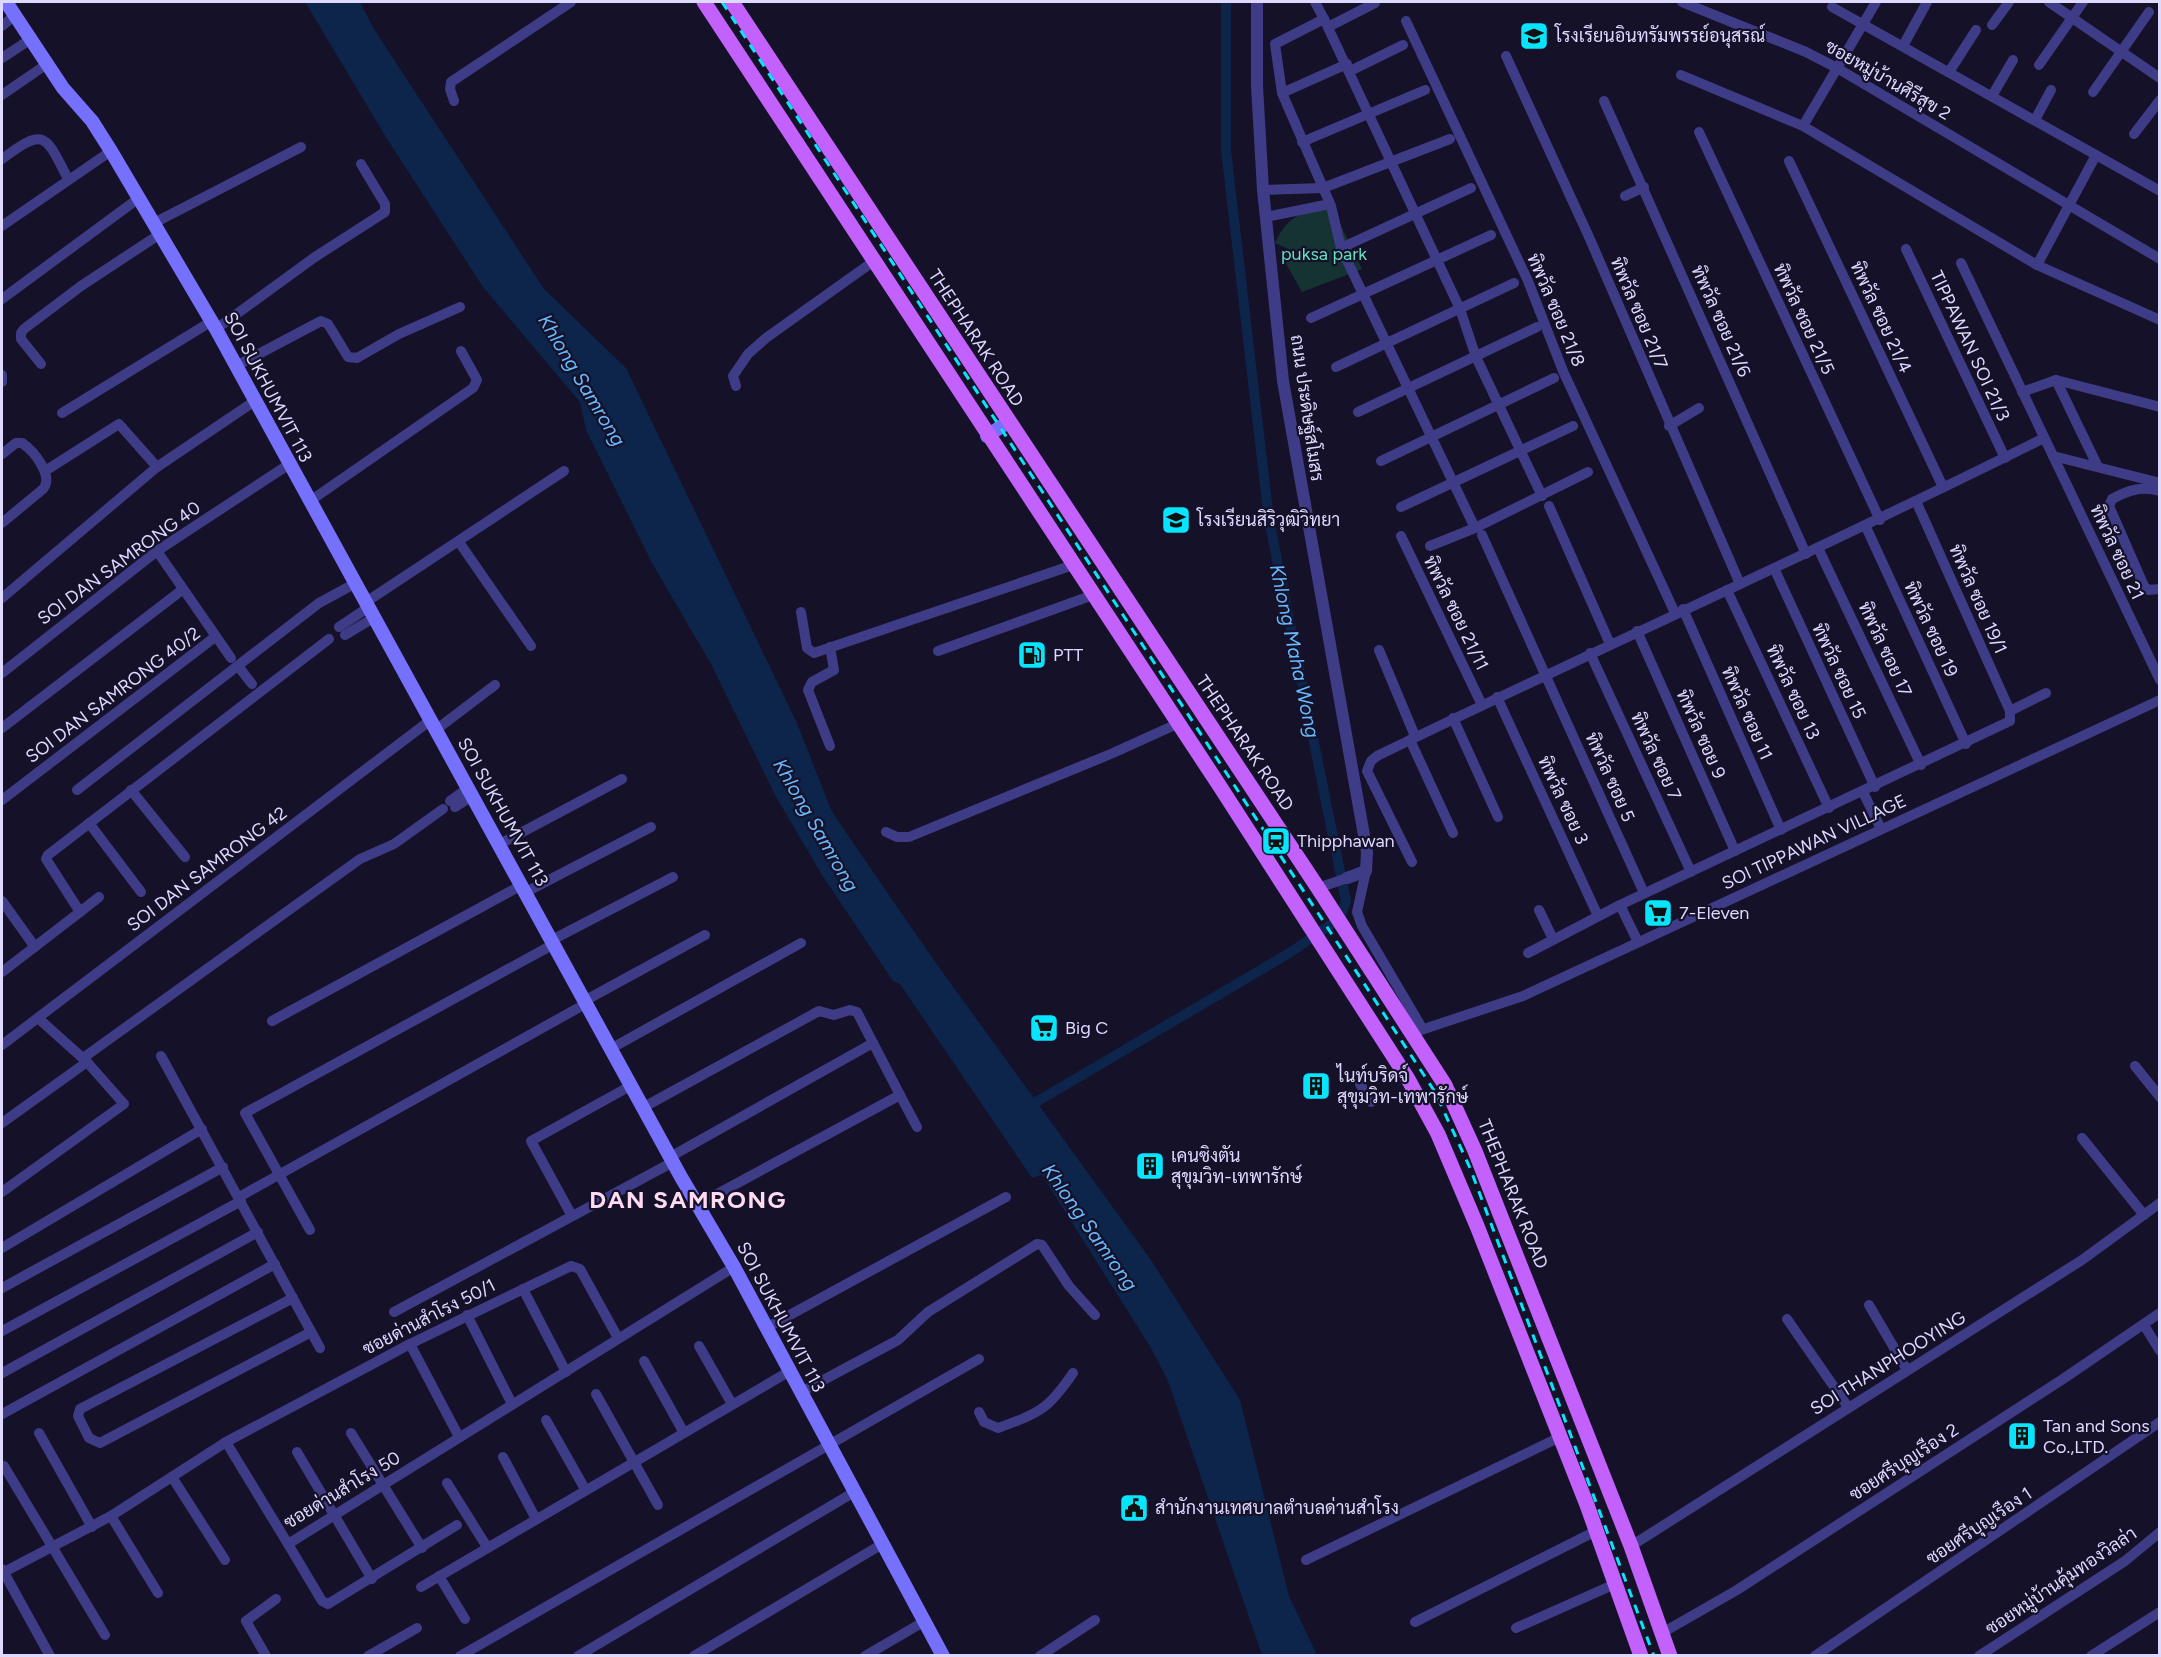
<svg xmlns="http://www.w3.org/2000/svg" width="2161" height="1657" viewBox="0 0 2161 1657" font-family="Figtree,Sarabun,sans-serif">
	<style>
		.green { fill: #143332 }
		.water { fill: #0d244b }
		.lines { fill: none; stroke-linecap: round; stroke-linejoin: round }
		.canal { stroke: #0d244b; stroke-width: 10 }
		.minor { stroke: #3f3c87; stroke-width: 10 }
		.tertiary { stroke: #3f3c87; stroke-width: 12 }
		.secondary { stroke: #7571fd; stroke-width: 14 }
		.primary { stroke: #c361fd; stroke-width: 15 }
		.rail { stroke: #08e4fc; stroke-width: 3; stroke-dasharray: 9 8; stroke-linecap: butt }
		.labels { text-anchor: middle; stroke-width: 4.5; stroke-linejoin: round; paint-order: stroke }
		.poi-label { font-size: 18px; fill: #ddd9ff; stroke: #151129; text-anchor: start }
		.street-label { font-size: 18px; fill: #ddd9ff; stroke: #151129 }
		.park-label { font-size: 18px; fill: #64dfc0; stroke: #151129 }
		.water-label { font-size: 20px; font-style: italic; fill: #68b9fd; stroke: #151129 }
		.district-label { font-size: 24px; font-weight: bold; letter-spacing: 1.5px; fill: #ffdbf2; stroke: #151129 }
	</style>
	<rect width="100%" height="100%" fill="#151129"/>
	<path class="green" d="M1331 206 1362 269 1302 292 1279 251 1295 252 1275 243C1288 215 1302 212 1331 206Z"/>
	<polygon class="water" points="305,2 360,2 374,29 544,289 626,368 796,721 832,812 933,959 1151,1260 1240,1400 1289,1596 1317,1655 1262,1655 1168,1381 1151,1348 1042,1175 1032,1178 900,984 893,981 822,875 775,795 711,664 652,563 586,430 580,402 483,287 387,139"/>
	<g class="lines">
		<polyline class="canal" points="1026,1108 1291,952 1340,918 1346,901 1269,520 1226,150 1226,2"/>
		<g class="minor">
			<polyline points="1315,2 1324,19"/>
			<polyline points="1682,2 1806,52 1837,68 2160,259"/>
			<polyline points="2049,2 2160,78"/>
			<polyline points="1832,7 2096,155 2037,265"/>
			<polyline points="1406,21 1528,281 1563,371 1675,613"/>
			<polyline points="1992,25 2009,2"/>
			<polyline points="2,26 15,15"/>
			<polyline points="1328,27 1375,3"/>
			<polyline points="1903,46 1927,2"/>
			<polyline points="1506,56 1589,237 1740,584"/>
			<polyline points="2,58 31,39"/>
			<polyline points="2039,65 2083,2"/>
			<polyline points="1350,71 1403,45"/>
			<polyline points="1949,72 1976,30"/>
			<polyline points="1681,75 1803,126 2037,265 2160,320"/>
			<polyline points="2093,92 2149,12"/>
			<polyline points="1282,93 1347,64"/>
			<polyline points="2,95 47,64"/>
			<polyline points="1992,96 2013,60"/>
			<polyline points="454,101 450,89 451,82 571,2"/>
			<polyline points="1604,101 1806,554"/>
			<polyline points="2035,120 2051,90"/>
			<polyline points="1803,126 1876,2"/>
			<polyline points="1699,132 1880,520"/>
			<polyline points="2134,134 2160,100"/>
			<polyline points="1302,142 1425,90"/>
			<polyline points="2096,155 2160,191"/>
			<path d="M2 159C45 127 45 134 68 179"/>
			<polyline points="1789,161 1943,487"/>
			<polyline points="1263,190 1323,188 1450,139"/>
			<polyline points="1625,196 1644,187"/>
			<polyline points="1266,217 1330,204"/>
			<polyline points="154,223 301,147"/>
			<polyline points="2,226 111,151"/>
			<polyline points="1341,248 1471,188"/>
			<polyline points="1906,249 2005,458"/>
			<polyline points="1961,263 2160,680"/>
			<polyline points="2,299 139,198"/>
			<polyline points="1311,318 1491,235"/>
			<polyline points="216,329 315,257 385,212 385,204 361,164"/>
			<polyline points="41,364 21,339 21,333 24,329 81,286 160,234"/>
			<polyline points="236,366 321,321 328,324 348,357 357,358 399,334 460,307"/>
			<polyline points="1336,367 1514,283"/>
			<polyline points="2,375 2,382"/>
			<polyline points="2056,380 2098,467"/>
			<polyline points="736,386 733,376 748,354 766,338 874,261"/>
			<polyline points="2022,392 2056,380 2160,407"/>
			<polyline points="1358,412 1537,327"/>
			<polyline points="62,413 212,321"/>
			<polyline points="1669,426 1699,408"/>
			<path d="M2 454 16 443H22C34 451 54 476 43 489L2 523"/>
			<polyline points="2053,456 2160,483"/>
			<polyline points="1381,461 1554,378"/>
			<polyline points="45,471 119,424 157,467"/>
			<path d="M2160 491C2140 486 2129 490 2112 499L2109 506 2144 586 2148 590 2160 589"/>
			<polyline points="310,501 473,388 477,380 461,351"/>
			<polyline points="1549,506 1610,644"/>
			<polyline points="1401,507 1573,426"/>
			<polyline points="1866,527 1966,744"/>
			<polyline points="1475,528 1341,248 1331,206 1282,93 1275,44 1324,19 1460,309 1476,357 1542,496"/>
			<polyline points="1482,535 1644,893"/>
			<polyline points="1401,536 1482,705"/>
			<polyline points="459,542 531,646"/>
			<polyline points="1430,546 1475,528 1588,472"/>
			<polyline points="1818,548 1921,765"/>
			<polyline points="157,551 231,658"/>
			<polyline points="1774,568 1875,787"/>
			<polyline points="1727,590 1829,808"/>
			<polyline points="2,598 157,467 255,401"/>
			<polyline points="366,602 564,471"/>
			<polyline points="1683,609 1781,830"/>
			<polyline points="801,612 807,648 814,653 1073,565"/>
			<polyline points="339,627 369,607"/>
			<polyline points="1637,631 1735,851"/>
			<polyline points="345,635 375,617"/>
			<polyline points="830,647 834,670 812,682 808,690 830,746"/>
			<polyline points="1379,650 1415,736"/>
			<polyline points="938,651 1093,595"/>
			<polyline points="1590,653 1691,872"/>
			<polyline points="238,666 252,684"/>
			<polyline points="2,673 157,551 288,465"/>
			<polyline points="1497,697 1598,916"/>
			<polyline points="2010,711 2046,693"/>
			<polyline points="1453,718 1498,817"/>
			<polyline points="2,728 182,590"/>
			<polyline points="437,729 495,685"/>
			<polyline points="1410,740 1453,833"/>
			<polyline points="77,790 319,603 356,583"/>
			<polyline points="131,790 185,857"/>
			<polyline points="1863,792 1881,829"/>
			<polyline points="2,800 215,637"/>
			<polyline points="450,801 468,788"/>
			<polyline points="455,807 472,796"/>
			<polyline points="89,823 141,892"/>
			<polyline points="886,832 897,837 909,837 1113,753 1177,724"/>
			<polyline points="500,844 622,779"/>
			<path d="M1412 862 1367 771 1371 761 1377 756C1599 648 1824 548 2044 438"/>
			<polyline points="1366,871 1357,912 1362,926 1422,1028"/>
			<polyline points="1318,888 1347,878"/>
			<polyline points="526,892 651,827"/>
			<polyline points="99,897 80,912 46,859 48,855 329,639"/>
			<polyline points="2,901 35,947"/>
			<polyline points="1620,905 2010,721 2010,711 1916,501"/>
			<polyline points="1539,910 1553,939"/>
			<polyline points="552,940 673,877"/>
			<polyline points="1528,953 1620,905 1637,940"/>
			<polyline points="2,972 80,912"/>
			<polyline points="586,1000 705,935"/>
			<polyline points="272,1021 522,885"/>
			<polyline points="1412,1033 1523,996 2160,700"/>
			<polyline points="2,1045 432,719"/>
			<polyline points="612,1048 801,943"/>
			<polyline points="161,1056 320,1348"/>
			<polyline points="83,1058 360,859 394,844 443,809"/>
			<polyline points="2135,1066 2160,1097"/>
			<polyline points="1360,1084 1371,1102"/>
			<polyline points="644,1107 819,1011 834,1015 850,1010 857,1012 900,1095"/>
			<polyline points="2,1123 87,1062"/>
			<polyline points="2082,1138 2144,1215"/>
			<polyline points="670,1157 873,1043"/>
			<polyline points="2,1192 124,1104 87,1062 38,1018"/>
			<polyline points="239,1197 587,1003"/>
			<polyline points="697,1205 900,1095 917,1127"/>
			<polyline points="572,1216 531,1141 632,1085"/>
			<polyline points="310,1230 245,1113 554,944"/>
			<polyline points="2,1248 202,1129"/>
			<polyline points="2,1288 223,1167"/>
			<polyline points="523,1289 566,1372"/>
			<polyline points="293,1298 80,1409 78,1416 89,1438 100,1443 311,1332"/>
			<polyline points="1869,1305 1907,1370"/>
			<polyline points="394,1312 673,1162"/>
			<polyline points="467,1315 512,1404"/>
			<polyline points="1787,1319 1848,1407"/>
			<polyline points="2144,1325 2160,1351"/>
			<polyline points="766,1328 1006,1197"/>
			<polyline points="2,1331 241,1201"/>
			<polyline points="410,1344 458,1435"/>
			<polyline points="699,1346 732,1404"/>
			<polyline points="644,1361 684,1433"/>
			<polyline points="2,1373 258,1232"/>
			<polyline points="801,1392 898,1340 928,1312 1037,1244 1042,1245 1069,1286 1095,1315"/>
			<polyline points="596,1394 658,1505"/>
			<path d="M979 1412 984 1422 998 1428C1039 1413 1048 1410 1073 1373"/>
			<polyline points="2,1414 275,1264"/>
			<polyline points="546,1420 585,1489"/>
			<polyline points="39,1433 92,1527"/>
			<polyline points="351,1433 422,1548"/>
			<polyline points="226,1442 410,1344 571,1266 580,1269 618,1338"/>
			<polyline points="297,1452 372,1579"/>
			<polyline points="503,1457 536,1519"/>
			<polyline points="4,1466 105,1635"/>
			<polyline points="172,1477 225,1560"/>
			<polyline points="447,1483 487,1547"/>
			<polyline points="111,1516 158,1593"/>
			<polyline points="288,1544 322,1601 328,1604 457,1525"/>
			<polyline points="1631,1546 2082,1260 2160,1203"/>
			<polyline points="1306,1560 1560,1437"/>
			<polyline points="2,1569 50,1656"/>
			<polyline points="2,1573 111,1516 226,1442 288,1544 734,1267"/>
			<polyline points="439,1576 465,1619"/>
			<polyline points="421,1587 790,1371"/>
			<polyline points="1415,1622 1596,1531"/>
			<polyline points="1516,1628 1615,1584"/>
			<polyline points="1662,1633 1737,1590 2063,1379 2160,1313"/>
			<polyline points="266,1656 246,1621 276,1599"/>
			<polyline points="368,1656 417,1628"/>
			<polyline points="460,1656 979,1359"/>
			<polyline points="578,1656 856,1491"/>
			<polyline points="694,1656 884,1543"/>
			<polyline points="865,1656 925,1621"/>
			<polyline points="1040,1656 1095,1620"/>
			<polyline points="1815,1656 2160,1422"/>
			<polyline points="1979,1656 2125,1561 2160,1532"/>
			<polyline points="2091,1656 2160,1612"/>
		</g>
		<polyline class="tertiary" points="1257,2 1257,86 1263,190 1283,381 1367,852 1366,871 1347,878"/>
		<g class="secondary">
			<polyline points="6,2 63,88 92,121 111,151 216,329 681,1177 734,1267 943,1656"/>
			<polyline points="987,436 1008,422"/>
		</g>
		<g class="primary">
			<polyline points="704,2 1219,785 1408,1079 1438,1134 1477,1226 1587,1505 1641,1656"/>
			<polyline points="732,2 1318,888 1445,1085 1475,1151 1631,1546 1670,1656"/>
		</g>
		<polyline class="rail" points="722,2 1435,1092 1470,1168 1654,1656"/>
	</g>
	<defs>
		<g id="school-square" transform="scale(1.5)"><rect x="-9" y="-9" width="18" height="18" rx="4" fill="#08e4fc" stroke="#151129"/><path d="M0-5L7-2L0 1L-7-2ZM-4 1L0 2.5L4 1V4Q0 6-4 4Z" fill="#111"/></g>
		<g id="fuel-square" transform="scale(1.5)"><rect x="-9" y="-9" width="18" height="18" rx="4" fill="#08e4fc" stroke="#151129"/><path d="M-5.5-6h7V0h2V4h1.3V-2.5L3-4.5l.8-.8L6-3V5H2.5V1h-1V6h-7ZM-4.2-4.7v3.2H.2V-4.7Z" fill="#111"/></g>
		<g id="station-square" transform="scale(1.5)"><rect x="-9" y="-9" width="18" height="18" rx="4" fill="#08e4fc" stroke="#151129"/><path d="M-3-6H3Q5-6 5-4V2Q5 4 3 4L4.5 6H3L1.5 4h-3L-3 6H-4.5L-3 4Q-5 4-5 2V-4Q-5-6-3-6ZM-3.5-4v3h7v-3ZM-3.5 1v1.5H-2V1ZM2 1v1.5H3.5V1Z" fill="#111"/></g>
		<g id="supermarket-square" transform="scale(1.5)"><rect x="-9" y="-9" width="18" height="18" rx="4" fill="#08e4fc" stroke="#151129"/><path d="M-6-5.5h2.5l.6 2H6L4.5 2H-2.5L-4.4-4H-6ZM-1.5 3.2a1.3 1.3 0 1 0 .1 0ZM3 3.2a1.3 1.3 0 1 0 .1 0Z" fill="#111"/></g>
		<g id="building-square" transform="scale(1.5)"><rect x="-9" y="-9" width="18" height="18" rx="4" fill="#08e4fc" stroke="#151129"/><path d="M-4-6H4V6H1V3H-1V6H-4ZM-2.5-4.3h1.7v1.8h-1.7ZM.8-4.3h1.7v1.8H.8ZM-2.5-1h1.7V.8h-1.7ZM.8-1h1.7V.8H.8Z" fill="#111"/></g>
		<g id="civic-square" transform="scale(1.5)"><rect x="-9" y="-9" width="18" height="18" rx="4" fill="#08e4fc" stroke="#151129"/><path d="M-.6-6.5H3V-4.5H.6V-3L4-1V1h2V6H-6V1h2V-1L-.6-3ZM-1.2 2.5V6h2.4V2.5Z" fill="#111"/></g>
	</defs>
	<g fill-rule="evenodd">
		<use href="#school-square" x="1534" y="36"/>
		<use href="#school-square" x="1176" y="520"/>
		<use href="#fuel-square" x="1032" y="655"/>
		<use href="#station-square" x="1276" y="841"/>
		<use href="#supermarket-square" x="1658" y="913"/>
		<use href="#supermarket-square" x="1044" y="1028"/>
		<use href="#building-square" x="1316" y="1086"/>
		<use href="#building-square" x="1150" y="1166"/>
		<use href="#building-square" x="2022" y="1436"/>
		<use href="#civic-square" x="1134" y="1508"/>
	</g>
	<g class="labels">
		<g class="poi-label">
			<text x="1555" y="42">โรงเรียนอินทรัมพรรย์อนุสรณ์</text>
			<text x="1197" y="526">โรงเรียนสิริวุฒิวิทยา</text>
			<text x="1053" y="661">PTT</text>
			<text x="1297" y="847">Thipphawan</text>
			<text x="1679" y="919">7-Eleven</text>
			<text x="1065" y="1034">Big C</text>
			<text x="1337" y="1082">ไนท์บริดจ์<tspan x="1337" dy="21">สุขุมวิท-เทพารักษ์</tspan></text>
			<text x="1171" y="1162">เคนซิงตัน<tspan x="1171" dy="21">สุขุมวิท-เทพารักษ์</tspan></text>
			<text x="2043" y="1432">Tan and Sons<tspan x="2043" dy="21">Co.,LTD.</tspan></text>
			<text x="1155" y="1514">สำนักงานเทศบาลตำบลด่านสำโรง</text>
		</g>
		<g class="street-label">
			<text transform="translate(1888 80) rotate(30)" y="6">ซอยหมู่บ้านศิรีสุข 2</text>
			<text transform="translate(1556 310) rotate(67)" y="6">ทิพวัล ซอย 21/8</text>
			<text transform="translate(1639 313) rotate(67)" y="6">ทิพวัล ซอย 21/7</text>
			<text transform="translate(1881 317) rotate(65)" y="6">ทิพวัล ซอย 21/4</text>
			<text transform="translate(1804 319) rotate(65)" y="6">ทิพวัล ซอย 21/5</text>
			<text transform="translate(1721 321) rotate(66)" y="6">ทิพวัล ซอย 21/6</text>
			<text transform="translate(976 338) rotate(57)" y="6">THEPHARAK ROAD</text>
			<text transform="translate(1970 346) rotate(65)" y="6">TIPPAWAN SOI 21/3</text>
			<text transform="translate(268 387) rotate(62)" y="6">SOI SUKHUMVIT 113</text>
			<text transform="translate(1307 408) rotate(82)" y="6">ถนน ประดิษฐ์สโมสร</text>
			<text transform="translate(2117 552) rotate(65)" y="6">ทิพวัล ซอย 21</text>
			<text transform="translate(119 563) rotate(-36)" y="6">SOI DAN SAMRONG 40</text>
			<text transform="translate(1978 599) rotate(66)" y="6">ทิพวัล ซอย 19/1</text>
			<text transform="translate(1456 613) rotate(64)" y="6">ทิพวัล ซอย 21/11</text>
			<text transform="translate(1931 629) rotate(65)" y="6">ทิพวัล ซอย 19</text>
			<text transform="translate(1885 649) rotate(65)" y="6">ทิพวัล ซอย 17</text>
			<text transform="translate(1839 671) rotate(65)" y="6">ทิพวัล ซอย 15</text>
			<text transform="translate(1793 692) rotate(65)" y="6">ทิพวัล ซอย 13</text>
			<text transform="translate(113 695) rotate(-37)" y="6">SOI DAN SAMRONG 40/2</text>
			<text transform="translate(1747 713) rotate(66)" y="6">ทิพวัล ซอย 11</text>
			<text transform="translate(1701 734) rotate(66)" y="6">ทิพวัล ซอย 9</text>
			<text transform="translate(1245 743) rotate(56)" y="6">THEPHARAK ROAD</text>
			<text transform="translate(1656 756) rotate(65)" y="6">ทิพวัล ซอย 7</text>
			<text transform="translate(1610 777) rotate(66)" y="6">ทิพวัล ซอย 5</text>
			<text transform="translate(1563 800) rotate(65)" y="6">ทิพวัล ซอย 3</text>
			<text transform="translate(503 812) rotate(61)" y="6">SOI SUKHUMVIT 113</text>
			<text transform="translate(1814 842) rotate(-25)" y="6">SOI TIPPAWAN VILLAGE</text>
			<text transform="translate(207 869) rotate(-37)" y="6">SOI DAN SAMRONG 42</text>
			<text transform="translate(1513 1194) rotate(68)" y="6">THEPHARAK ROAD</text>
			<text transform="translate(429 1317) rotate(-27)" y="6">ซอยด่านสำโรง 50/1</text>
			<text transform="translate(781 1317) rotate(62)" y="6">SOI SUKHUMVIT 113</text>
			<text transform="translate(1888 1363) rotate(-32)" y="6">SOI THANPHOOYING</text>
			<text transform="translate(1904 1462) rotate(-33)" y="6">ซอยศรีบุญเรือง 2</text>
			<text transform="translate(342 1490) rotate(-31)" y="6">ซอยด่านสำโรง 50</text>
			<text transform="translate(1979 1526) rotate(-34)" y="6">ซอยศรีบุญเรือง 1</text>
			<text transform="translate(2061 1581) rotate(-34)" y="6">ซอยหมู่บ้านคุ้มทองวิลล่า</text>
		</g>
		<g class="park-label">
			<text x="1324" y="260">puksa park</text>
		</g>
		<g class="water-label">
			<text transform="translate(582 380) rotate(59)" y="7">Khlong Samrong</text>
			<text transform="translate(1295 651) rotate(78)" y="7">Khlong Maha Wong</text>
			<text transform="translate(816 825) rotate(60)" y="7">Khlong Samrong</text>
			<text transform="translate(1090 1227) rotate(55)" y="7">Khlong Samrong</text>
		</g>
		<g class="district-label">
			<text x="688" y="1208">DAN SAMRONG</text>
		</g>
	</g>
	<rect width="2161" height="1657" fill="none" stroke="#ddd9ff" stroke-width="6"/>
</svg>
